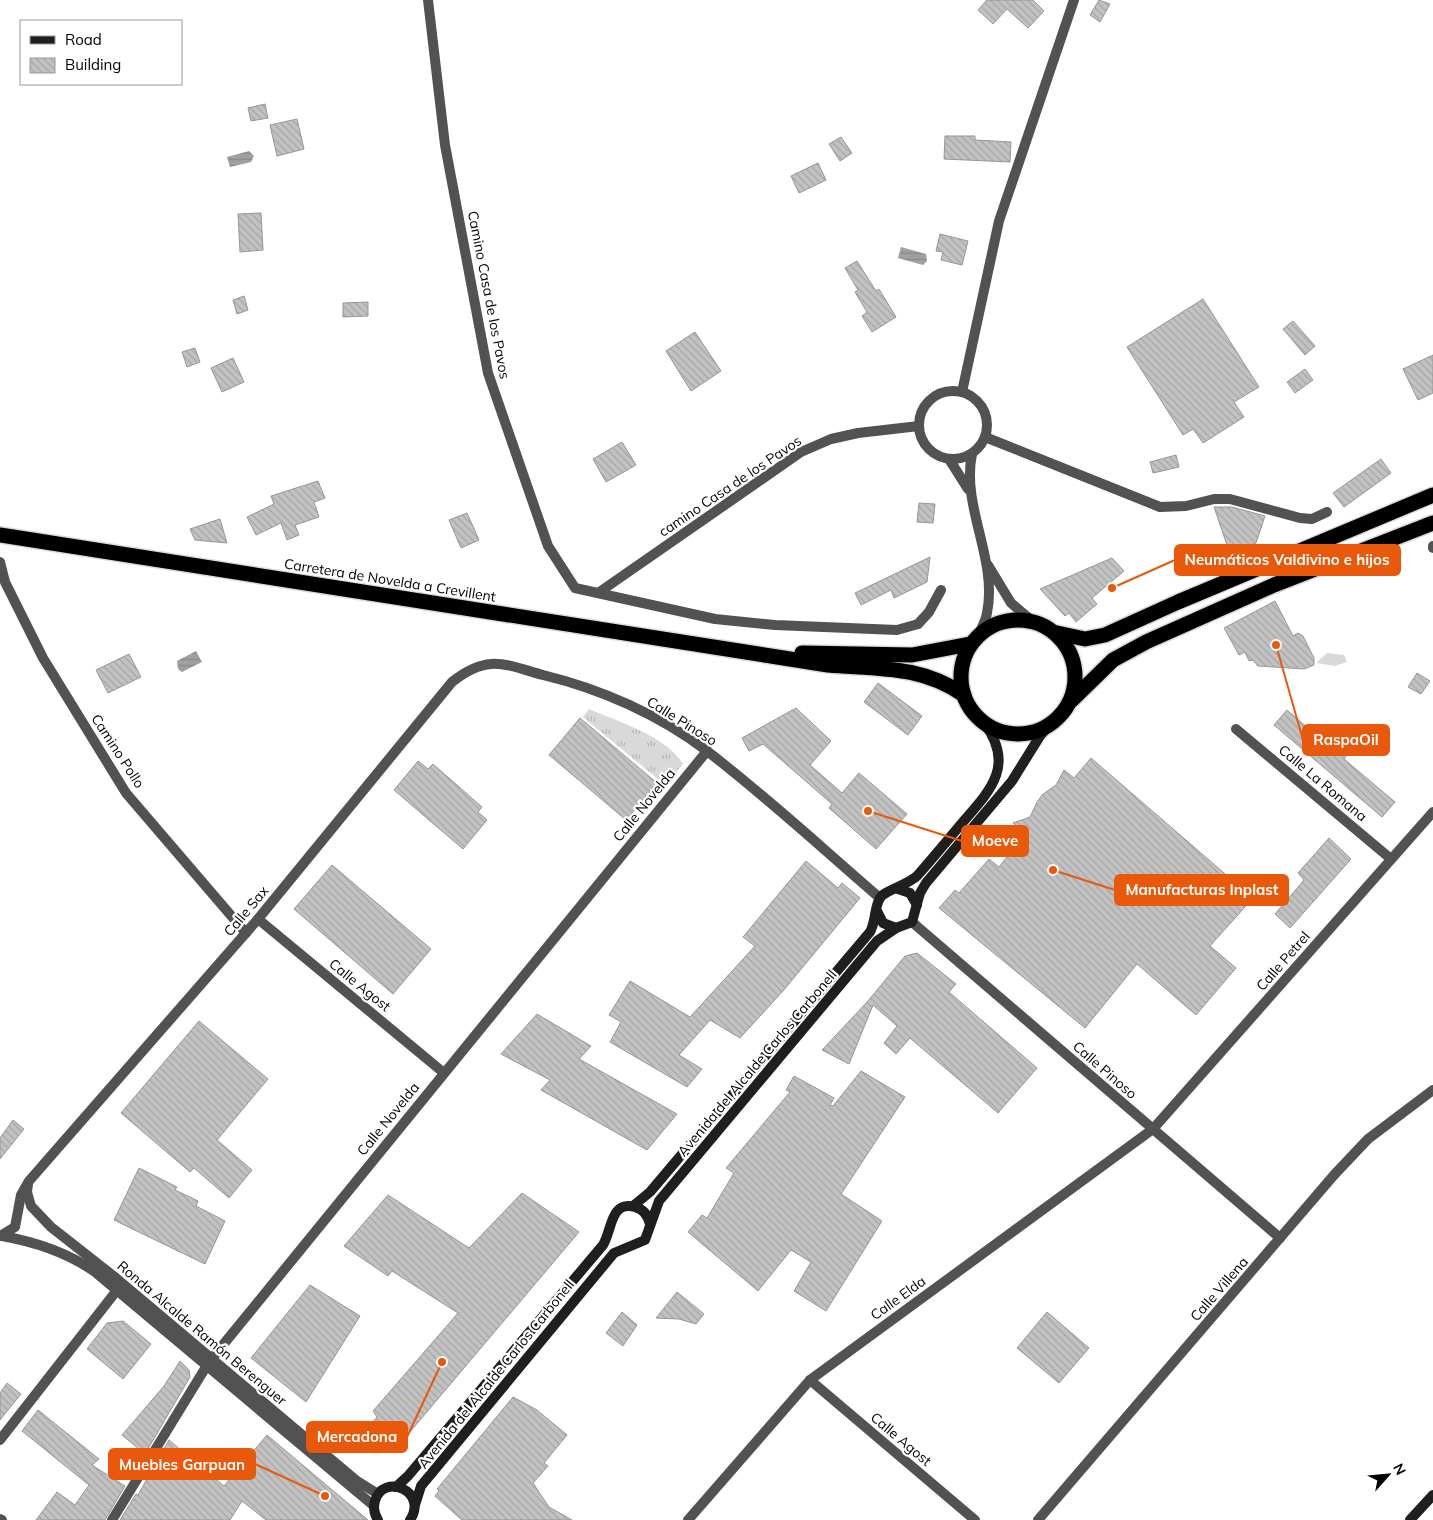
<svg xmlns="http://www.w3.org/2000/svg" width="1433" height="1520" viewBox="0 0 1433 1520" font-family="Mulish,sans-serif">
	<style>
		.grass { fill: url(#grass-tufts) }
		.park { fill: #d9d9d9 }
		.water { fill: url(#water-rules) }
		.building { fill: url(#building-back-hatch); stroke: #969696 }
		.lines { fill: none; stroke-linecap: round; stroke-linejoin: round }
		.highway-casing { stroke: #dbdbdb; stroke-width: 18 }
		.street { stroke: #525252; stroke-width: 10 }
		.secondary { stroke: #1f1f1f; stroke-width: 10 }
		.highway { stroke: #000; stroke-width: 15 }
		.labels { text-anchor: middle; stroke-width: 4.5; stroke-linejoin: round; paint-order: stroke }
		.street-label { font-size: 14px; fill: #000; stroke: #fff }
		.leader { fill: none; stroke: #e8590c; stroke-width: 2 }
		.callout-dot { fill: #e8590c; stroke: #fff; stroke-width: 2 }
		.callout { fill: #e8590c; stroke: #e8590c; stroke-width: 2 }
		.callout-label { font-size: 15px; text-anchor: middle; font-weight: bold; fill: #fff }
	</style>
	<defs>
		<pattern id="grass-tufts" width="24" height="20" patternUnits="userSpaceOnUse" patternTransform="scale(1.25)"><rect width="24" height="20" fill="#d9d9d9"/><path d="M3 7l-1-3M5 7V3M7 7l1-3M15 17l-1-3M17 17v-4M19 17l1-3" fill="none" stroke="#b8b8b8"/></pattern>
		<pattern id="water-rules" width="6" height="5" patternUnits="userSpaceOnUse" patternTransform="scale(1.25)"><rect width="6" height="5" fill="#a0a0a0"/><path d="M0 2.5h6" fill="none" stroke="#888"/></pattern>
		<pattern id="building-back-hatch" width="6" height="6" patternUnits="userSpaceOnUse" patternTransform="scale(1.25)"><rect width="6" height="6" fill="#c2c2c2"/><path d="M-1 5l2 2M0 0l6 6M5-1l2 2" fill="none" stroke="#a5a5a5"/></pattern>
	</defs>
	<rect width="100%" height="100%" fill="#fff"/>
	<path class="grass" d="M589 709C617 721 668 737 683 764L665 785 583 717Z"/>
	<polygon class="park" points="1327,653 1344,655 1347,662 1335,666 1316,663"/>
	<g class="water">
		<polygon points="249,151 254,156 251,162 230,167 227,157"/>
		<polygon points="901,247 926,254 927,261 923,265 898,258"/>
		<polygon points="196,651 202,662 182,672 178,669 177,661"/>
	</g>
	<g class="building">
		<polygon points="987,0 1033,0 1044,11 1028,28 1007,9 993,24 978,10"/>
		<polygon points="1099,0 1110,4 1100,22 1090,15"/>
		<polygon points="265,104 268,118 251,121 248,108"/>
		<polygon points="297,119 304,149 277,156 270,125"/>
		<polygon points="945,136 975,136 975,140 1011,142 1010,162 944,159"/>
		<polygon points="841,137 852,153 840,161 829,144"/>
		<polygon points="818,163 826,180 799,193 791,176"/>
		<polygon points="261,213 263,250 240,252 238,214"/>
		<polygon points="940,234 968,241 962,265 941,260 943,252 936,251"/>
		<polygon points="857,261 876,291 879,289 896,317 872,332 862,316 867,312 855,292 858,290 845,268"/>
		<polygon points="244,296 248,310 237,314 233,300"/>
		<polygon points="1203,299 1259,387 1234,402 1244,417 1203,443 1193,429 1183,435 1127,347"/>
		<polygon points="368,302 368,316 343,317 343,303"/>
		<polygon points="1293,321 1315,346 1305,355 1283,329"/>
		<polygon points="695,332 721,371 691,391 666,351"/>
		<polygon points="195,348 200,362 187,367 182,352"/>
		<polygon points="1433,355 1433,393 1418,400 1403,369"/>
		<polygon points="233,358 244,382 222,392 211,368"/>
		<polygon points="1305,369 1313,380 1295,393 1287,382"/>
		<polygon points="622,442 636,465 606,482 593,459"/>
		<polygon points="1176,455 1179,467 1153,473 1150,462"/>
		<polygon points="1381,459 1391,473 1344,507 1333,493"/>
		<polygon points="318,481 325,498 314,502 319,517 295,525 299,535 287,540 281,523 256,535 247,517 274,504 271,496"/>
		<polygon points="919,503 935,504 933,523 917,522"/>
		<polygon points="1214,507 1232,507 1265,516 1256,543 1229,551"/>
		<polygon points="467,513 479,540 461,548 449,520"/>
		<polygon points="220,519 227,543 195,540 190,529"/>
		<polygon points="930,557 927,582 894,598 891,590 861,605 855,593"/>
		<polygon points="1112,558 1124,571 1092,598 1097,604 1076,622 1069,613 1065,616 1040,589"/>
		<polygon points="1275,601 1293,636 1298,633 1303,636 1314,658 1314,665 1304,669 1258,666 1253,660 1249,661 1245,652 1239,655 1224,628"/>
		<polygon points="129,654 141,677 108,693 96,670"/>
		<polygon points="1417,673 1430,681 1421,694 1408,687"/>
		<polygon points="878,683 922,716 908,735 864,702"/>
		<polygon points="796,708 831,741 810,765 842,793 859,773 907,814 876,849 829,808 832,804 763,744 749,751 742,738"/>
		<polygon points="1287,710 1324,742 1328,737 1348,754 1344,759 1395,802 1382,817 1274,725"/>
		<polygon points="580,718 657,783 626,820 549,755"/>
		<polygon points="1091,758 1253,898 1210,946 1236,968 1196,1015 1137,964 1085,1028 939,908 955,890 959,893 989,859 999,867 1026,832 1013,823 1030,817 1037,802 1043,794 1056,785 1064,770 1074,778"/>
		<polygon points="418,761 428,769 433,764 482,807 478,812 487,820 463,849 394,790"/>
		<polygon points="1329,838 1351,859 1290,928 1275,914 1304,880 1298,873"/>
		<polygon points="806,861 838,888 842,883 860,898 783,991 740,1038 710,1020 679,1055 702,1069 687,1087 610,1042 621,1022 609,1015 630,981 690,1017 755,946 743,937"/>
		<polygon points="332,865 431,949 393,994 294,909"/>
		<polygon points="917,953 956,984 949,992 1037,1068 998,1113 910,1038 896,1054 884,1043 897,1026 873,1005 849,1064 822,1050 868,1001 905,956"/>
		<polygon points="537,1014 591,1046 579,1059 677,1114 647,1150 541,1090 550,1080 501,1054"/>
		<polygon points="199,1021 268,1079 217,1140 252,1170 229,1198 194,1168 190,1172 121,1113"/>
		<polygon points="861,1071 905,1097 841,1194 882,1221 826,1311 794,1291 811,1262 791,1250 758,1291 688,1232 702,1215 707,1218 734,1173 726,1168 790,1092 786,1090 794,1076 834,1098 830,1105 833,1106"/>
		<polygon points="13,1120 24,1129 0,1159 0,1138"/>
		<polygon points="139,1168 177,1187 175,1190 198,1201 196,1206 225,1221 205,1264 114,1220"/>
		<polygon points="522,1193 579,1232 393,1452 367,1429 377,1417 373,1411 458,1313 392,1271 388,1276 344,1246 388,1195 469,1248"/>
		<polygon points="310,1285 360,1316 306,1402 251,1358"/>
		<polygon points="677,1292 704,1314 696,1324 679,1319 656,1318"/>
		<polygon points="622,1312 637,1325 623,1346 606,1333"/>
		<polygon points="1047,1312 1089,1348 1059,1383 1017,1348"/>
		<polygon points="123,1321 151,1344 123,1379 87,1349 107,1323"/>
		<polygon points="180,1361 189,1370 190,1377 145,1454 122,1435 164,1386"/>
		<polygon points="7,1383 21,1394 0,1420 0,1393"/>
		<polygon points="513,1397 537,1410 567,1435 544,1463 548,1466 533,1483 549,1507 572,1520 462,1520 435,1496 439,1491 437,1489"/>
		<polygon points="38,1410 99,1459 92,1465 125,1486 105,1520 36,1520 57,1492 75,1505 89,1485 22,1431"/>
		<polygon points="267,1435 368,1520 266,1520 242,1501 230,1520 120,1520 136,1494 138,1495 169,1440 224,1486"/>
	</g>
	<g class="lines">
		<g class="highway-casing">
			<g id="highway">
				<path d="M0 535 828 665C877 669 921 665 964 695"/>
				<circle cx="1018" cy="677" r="57"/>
				<polyline points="1057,633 1085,639 1105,635 1178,602 1433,495"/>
				<polyline points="802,653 912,655 970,644"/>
				<polyline points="1072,700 1113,660 1146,642 1274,585 1433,523"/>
			</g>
		</g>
		<g class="street">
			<polyline points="428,0 445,145 488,373 548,546 575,588 715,619 775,625 897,630 918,624 929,612 941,590"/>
			<circle cx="953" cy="425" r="34"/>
			<polyline points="962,392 999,221 1074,0"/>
			<polyline points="985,437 1160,507 1186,506 1214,499 1230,499 1300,518 1312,519 1327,512"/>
			<path d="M972 454C961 507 998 559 987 613 986 620 982 627 979 634"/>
			<polyline points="949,459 968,489"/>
			<polyline points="1433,546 1433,548"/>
			<polyline points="0,562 5,582 43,658 126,793 246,933"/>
			<polyline points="988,565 1011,603 1030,619"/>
			<polyline points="598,593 801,452 831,439 858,433 919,426"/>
			<polyline points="1236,729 1391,859"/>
			<polyline points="258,919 444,1073"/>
			<polyline points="912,922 1280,1238"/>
			<polyline points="28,1184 27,1192 31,1206 51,1227 116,1278 357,1481 378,1494"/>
			<path d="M0 1236 15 1227 21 1195 29 1181 258 919 452 682C487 654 504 664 543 675 601 689 660 715 707 751 767 797 823 849 880 898"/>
			<path d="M2 1236C36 1242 67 1252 95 1272L374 1506"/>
			<polyline points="810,1380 975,1520"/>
			<polyline points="0,1440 121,1285"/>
			<polyline points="0,1519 2,1520"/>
			<polyline points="112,1520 209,1362 707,751"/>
			<polyline points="688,1520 810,1380 1153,1129 1433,812"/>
			<polyline points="1038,1520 1334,1175 1368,1139 1433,1090"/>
		</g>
		<g class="secondary">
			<polyline points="898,889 910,893 917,905"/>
			<polyline points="877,911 883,923 896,928"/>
			<path d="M633 1206 650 1192 870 932C876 921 874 908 880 898 884 891 907 885 917 876 932 859 947 841 962 823 990 791 1016 765 984 723"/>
			<path d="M396 1487 408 1476 603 1245C612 1231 610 1200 635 1207 644 1209 648 1216 650 1224"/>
			<polyline points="415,1505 421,1486 614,1253 645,1240 659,1201 877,941 896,928 912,922 920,893 926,883 1012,781 1040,736 1049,725"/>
			<path d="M378 1520C374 1514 373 1508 375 1501 383 1472 429 1491 410 1520"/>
			<polyline points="1410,1520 1433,1495"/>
		</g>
		<use href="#highway" class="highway"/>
	</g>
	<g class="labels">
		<g class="street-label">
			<text transform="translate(489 295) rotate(79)" y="5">Camino Casa de los Pavos</text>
			<text transform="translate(730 486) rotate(-34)" y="5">camino Casa de los Pavos</text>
			<text transform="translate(390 580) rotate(9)" y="5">Carretera de Novelda a Crevillent</text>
			<text transform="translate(682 721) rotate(32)" y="5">Calle Pinoso</text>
			<text transform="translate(118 751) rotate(57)" y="5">Camino Pollo</text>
			<text transform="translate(1323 783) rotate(40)" y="5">Calle La Romana</text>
			<text transform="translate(644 805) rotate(-51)" y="5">Calle Novelda</text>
			<text transform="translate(246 911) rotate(-50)" y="5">Calle Sax</text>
			<text transform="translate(1283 961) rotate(-49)" y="5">Calle Petrel</text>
			<text transform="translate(360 985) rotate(39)" y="5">Calle Agost</text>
			<text transform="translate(757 1063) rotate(-50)" y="5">Avenida del Alcalde Carlos Carbonell</text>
			<text transform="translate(1105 1070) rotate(41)" y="5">Calle Pinoso</text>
			<text transform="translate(388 1119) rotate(-51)" y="5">Calle Novelda</text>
			<text transform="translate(1219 1289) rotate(-49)" y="5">Calle Villena</text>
			<text transform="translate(898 1298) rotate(-36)" y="5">Calle Elda</text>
			<text transform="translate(202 1333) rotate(40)" y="5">Ronda Alcalde Ramón Berenguer</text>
			<text transform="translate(496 1374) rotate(-51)" y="5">Avenida del Alcalde Carlos Carbonell</text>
			<text transform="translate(901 1439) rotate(40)" y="5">Calle Agost</text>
		</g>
	</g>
	<path class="leader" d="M1112 588L1175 560M1276 645L1303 740M868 811L962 841M1053 870L1115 890M442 1362L407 1437M325 1496L255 1464"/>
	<g class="callout-dot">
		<circle cx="1112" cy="588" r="5"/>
		<circle cx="1276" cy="645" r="5"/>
		<circle cx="868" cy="811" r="5"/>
		<circle cx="1053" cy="870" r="5"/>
		<circle cx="442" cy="1362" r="5"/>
		<circle cx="325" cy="1496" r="5"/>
	</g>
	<g class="callout">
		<rect x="1175" y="545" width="225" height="30" rx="5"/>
		<rect x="1303" y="725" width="86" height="30" rx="5"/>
		<rect x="962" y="826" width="66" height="30" rx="5"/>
		<rect x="1115" y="875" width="173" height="30" rx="5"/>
		<rect x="307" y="1422" width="100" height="30" rx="5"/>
		<rect x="109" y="1449" width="146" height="30" rx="5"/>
	</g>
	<g class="callout-label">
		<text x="1287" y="565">Neumáticos Valdivino e hijos</text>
		<text x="1346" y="745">RaspaOil</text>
		<text x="995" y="846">Moeve</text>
		<text x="1202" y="895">Manufacturas Inplast</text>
		<text x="357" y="1442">Mercadona</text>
		<text x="182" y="1470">Muebles Garpuan</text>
	</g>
	<rect x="20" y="20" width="162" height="65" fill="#ffffff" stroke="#999999"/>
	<rect x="30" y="36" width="25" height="8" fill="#1f1f1f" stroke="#999999"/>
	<text x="65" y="45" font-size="15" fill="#000000">Road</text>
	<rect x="30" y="58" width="25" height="15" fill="url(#building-back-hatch)" stroke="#999999"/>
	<text x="65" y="70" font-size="15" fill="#000000">Building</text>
	<g transform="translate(1388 1475) rotate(63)" stroke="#ffffff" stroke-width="4" paint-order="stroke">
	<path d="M0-4L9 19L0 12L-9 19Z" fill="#000000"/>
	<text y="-8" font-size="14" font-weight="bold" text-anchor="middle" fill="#000000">N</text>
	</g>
</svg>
